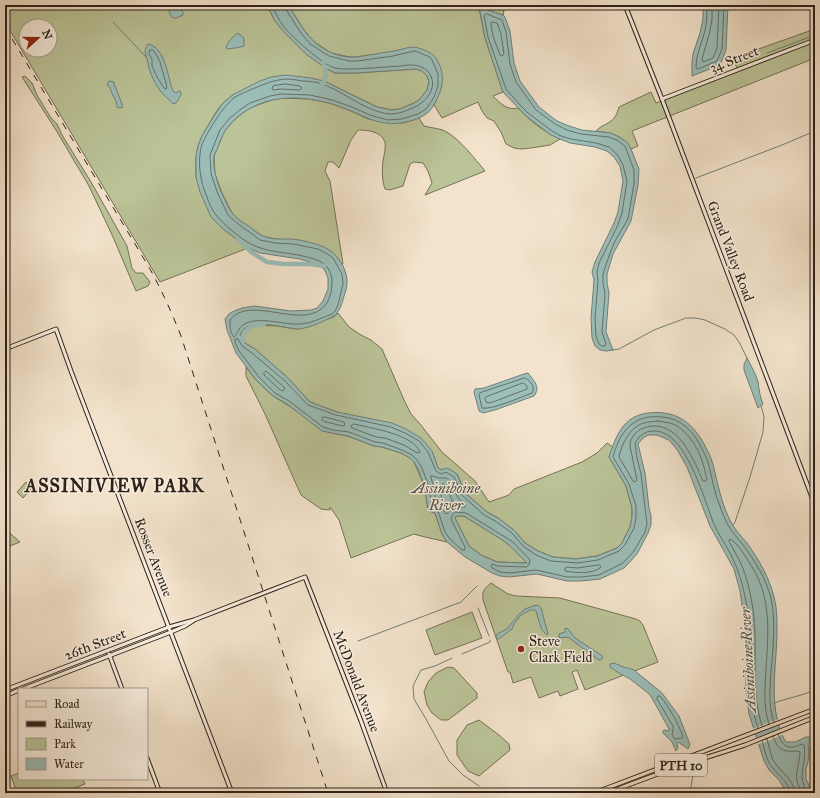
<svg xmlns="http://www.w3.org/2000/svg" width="820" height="798" viewBox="0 0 820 798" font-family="'IM FELL Great Primer',serif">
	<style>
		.green { fill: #bbc498; stroke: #747258; fill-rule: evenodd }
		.water { fill: #9bbeb9; stroke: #6f7f79; fill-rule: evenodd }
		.pier { fill: #f3e3cc }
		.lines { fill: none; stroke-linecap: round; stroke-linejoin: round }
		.shore { stroke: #647069; stroke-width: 1 }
		.stream { stroke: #6f7f79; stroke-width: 1 }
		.river { stroke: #9bbeb9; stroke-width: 4.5 }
		.secondary-casing { stroke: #2d2119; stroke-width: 5 }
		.primary-casing { stroke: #2d2119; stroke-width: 5 }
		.secondary { stroke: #f7edde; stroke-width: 3 }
		.primary { stroke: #f3e3cc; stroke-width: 3 }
		.rail { stroke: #2d2119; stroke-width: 1; stroke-dasharray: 7 7; stroke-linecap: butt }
		.poi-dot { fill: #8f2418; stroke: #f7edde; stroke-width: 1.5 }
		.labels { text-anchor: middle; stroke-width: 3; stroke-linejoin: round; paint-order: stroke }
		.shield { fill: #f7edde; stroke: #6a5e54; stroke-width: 1 }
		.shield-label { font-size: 13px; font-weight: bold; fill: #2d2119 }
		.street-label { font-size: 14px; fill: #2d2119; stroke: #f7edde }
		.poi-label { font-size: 14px; fill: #2d2119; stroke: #f7edde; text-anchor: start }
		.water-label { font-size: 15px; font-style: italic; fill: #4e5049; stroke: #f7edde }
		.district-label { font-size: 18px; font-weight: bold; letter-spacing: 1px; fill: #2d2119; stroke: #f7edde }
	</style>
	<rect width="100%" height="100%" fill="#f3e3cc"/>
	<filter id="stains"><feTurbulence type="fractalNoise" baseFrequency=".005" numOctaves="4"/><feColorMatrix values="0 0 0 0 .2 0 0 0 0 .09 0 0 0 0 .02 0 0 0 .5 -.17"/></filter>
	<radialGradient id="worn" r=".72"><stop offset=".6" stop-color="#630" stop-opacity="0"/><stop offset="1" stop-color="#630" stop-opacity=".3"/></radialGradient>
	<g class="green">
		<path d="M5 5H267L275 21 306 54 327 69 335 73H356L416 69 422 71 427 76 429 82 427 90 419 100 414 103 400 109 392 110 377 107 324 81 234 94 223 103 216 112 202 136 198 146 196 157V177L211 217 222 228 248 248 160 282 5 22ZM26 26H50V50H26Z"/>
		<path d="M288 5H505L503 15 479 8 485 38 503 92 493 96C500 103 507 111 518 108 530 121 544 132 560 139L550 145 531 148 521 149 514 148 506 144 501 132 494 121 487 118 482 111 478 102 442 118 434 105 442 86 409 48 392 52 356 57H350L331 53 313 41 304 30Z"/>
		<path d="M815 29V58L632 131 638 146 631 149C623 135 611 133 596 131 601 125 610 124 615 117 617 114 618 110 619 107L651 92 656 103 738 71 733 58Z"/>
		<polygon points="25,76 32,83 37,95 51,118 57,124 62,135 91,182 127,246 132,268 136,273 143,273 150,282 148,286 136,291 113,237 89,186 56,130 22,77"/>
		<path d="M282 98 309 99 330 103 351 111 368 119 403 123 419 118 424 126C430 128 439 128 445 131 460 139 474 158 485 171L425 195 432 183 428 171 423 163 414 162 410 164 403 186 390 190 385 189C382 181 382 170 383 161 384 155 386 148 385 142 381 131 367 130 358 130L351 140 339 168 333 162H328L325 171 330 181 343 264 342 265 336 256 295 240 275 239 262 236 239 220 232 213 222 193 215 174 214 156 224 132 232 122 244 112 252 107 272 100Z"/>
		<polygon points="338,313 349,327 361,335 371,340 382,349 404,400 411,414 420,424 442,452 475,481 489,502 509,495 514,489 582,462 597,453 607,443 613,447 609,457 626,486 632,508 632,518 630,527 622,543 617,548 597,556 576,559 553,557 538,551 525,543 515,531 498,518 487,512 465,493 457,474 443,469 441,470 438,468 432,451 337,412 310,402 288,378 255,349 245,343 240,335 242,330 246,327 255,325 278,326 297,329 334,317"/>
		<polygon points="246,367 256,380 273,396 332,433 348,436 374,446 382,447 401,453 410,458 414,462 421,478 425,488 428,510 435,513 442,534 447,542 421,536 414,534 351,558 339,520 330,507 330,510 321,509 301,495 265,414 246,376"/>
		<polygon points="26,482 32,488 23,498 17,492"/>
		<polygon points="456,516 464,516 504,541 510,546 528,563 497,562 481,555 469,546 455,518"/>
		<polygon points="5,529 20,542 5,548"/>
		<path d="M491 583 508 594 516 596 560 598 636 619 640 621 643 625 658 662 585 690 577 670 572 672 578 689 560 696 558 691 539 698 531 677 513 683 510 672H508L483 600C482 591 484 589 491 583Z"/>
		<polygon points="472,612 482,638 435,655 426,630"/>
		<polygon points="448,667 454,668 477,693 477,698 448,720 441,720 432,713 427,705 424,692 428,682 436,673"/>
		<polygon points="479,720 499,735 509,744 510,750 479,776 468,771 457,755 457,740 467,725"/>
		<polygon points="19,773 19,779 83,779 85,784 61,793 17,793 11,776"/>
	</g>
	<g class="water">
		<path d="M171 5C177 5 184 9 183 15L176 18H173L169 13Z"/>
		<path d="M267 5H288C298 20 306 37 321 47 325 49 328 52 332 53 339 56 349 58 357 57 365 56 373 54 381 53 385 52 389 52 394 51 400 50 407 47 414 47 420 48 432 52 436 58 445 73 444 85 436 101 433 106 431 111 426 114 417 121 397 125 386 123 374 122 363 116 351 111 321 98 281 91 251 108 241 113 229 123 224 133 222 136 220 141 219 144 218 148 215 152 214 156 212 167 218 186 223 196 226 202 229 210 233 214 238 220 244 223 250 227 254 230 258 234 263 236 272 240 282 239 292 239 302 240 319 244 328 249 339 256 348 271 347 284 347 288 345 293 344 296 339 316 335 316 317 324 311 326 304 329 297 329 283 328 246 316 240 335L245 343 255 349 288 378 310 402 337 412 392 423 406 429 421 438 432 451 438 468 441 470 447 468 451 470 457 474 465 493 487 512 498 518 515 531 525 543 538 551 553 557 576 559 597 556 617 548 622 543 630 527 632 517V508L626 486 609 457C616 436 623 416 648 413 674 410 690 420 703 442 706 448 710 455 712 461 718 483 721 504 732 524 736 531 742 537 747 543 759 560 769 577 774 597 777 608 777 619 777 630 777 663 769 697 780 729 782 734 783 738 786 742H795L806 737H810L811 739 808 743 809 753 808 762 806 769V779L808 783 812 793H787L779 780 769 770 764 761 749 714 746 691V631L740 591 734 569 710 526 687 467 678 451 669 440 657 435H648L642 439 638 444 645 473 649 508 651 516V525L648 533 637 554 626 566 624 568 600 579 581 581H567L537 574 509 577 500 576 492 573 465 557 447 542 442 534 435 513 428 511 425 488 418 469 414 462 410 458 401 453 382 447 374 446 348 436 332 433 322 431 287 404 273 396 256 380 236 353 227 330 225 319 229 314 234 311 242 308 254 306 291 311 311 310 317 308 323 301 328 289V278L326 273 324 269 316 264 300 259 260 253 248 248 222 228 211 217 200 192 196 177V157L198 146 202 136 214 116 223 103 234 94 260 81 271 77 285 75 311 78 324 81 377 107 392 110 400 109 414 103 419 100 427 90 429 82 427 76 422 71 416 69 356 73H335L327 69 306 54 282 30 275 21ZM456 516H464L504 541 510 546 527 563 497 562 481 555 469 546 455 518Z"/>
		<polygon points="703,5 728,5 726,50 720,65 692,76 692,62 693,54 700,33 703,19"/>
		<polygon points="479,7 503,15 505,17 510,31 514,63 520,81 539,107 557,121 569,126 582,130 611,133 619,137 628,143 631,149 639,169 638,185 631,221 613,254 607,274 607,283 609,293 606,332 613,350 606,351 600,350 595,346 592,338 591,318 594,280 592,272 595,262 614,223 618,212 623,181 620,166 614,157 607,151 595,147 570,143 560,139 551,135 526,116 503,92 485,38"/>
		<path d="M238 33 244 38V46C242 47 229 49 227 49L226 47C228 42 233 36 238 33Z"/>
		<path d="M148 44C166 48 167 76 173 91L176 93 179 91 181 92V95C178 98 179 100 176 103L173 104C171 101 169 100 166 97 158 90 152 78 149 68 148 65 148 61 147 59 145 53 144 50 148 44Z"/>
		<path d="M111 81 114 82V85L115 86 123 107 120 108 117 107C117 99 111 95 110 87L107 85 108 82Z"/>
		<path d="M747 358C751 366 756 374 758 382 759 390 760 397 763 404L758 408 744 370V365Z"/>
		<path d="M528 373C534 381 541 387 534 396L495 410 483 413 479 411 474 392 475 389 484 388 524 374Z"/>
		<polygon points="538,605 541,608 548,634 547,635 542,630 541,628 536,611 534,610 530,610 521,615 514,624 512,629 500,638 498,639 496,638 497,634 507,629 519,614 525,609 533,606"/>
		<polygon points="565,628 568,629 575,638 601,655 603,657 601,660 599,660 596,658 568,637 559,638 559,634 565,632"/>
		<polygon points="614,663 626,668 628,668 634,670 662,693 679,716 689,742 690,744 688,749 678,742 677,743 678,748 676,751 672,742 663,733 663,731 664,730 669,731 669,729 652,698 648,693 630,679 619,673 610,667 610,664"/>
	</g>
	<g class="pier">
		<polygon points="779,719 781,724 754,735 752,729"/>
		<polygon points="782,728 784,734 763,743 757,744 755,738"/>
	</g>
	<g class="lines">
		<g class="shore">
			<path d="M272 5C275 13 279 20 284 27 292 37 323 65 335 68 339 69 343 69 347 69 365 69 383 67 401 66 407 65 415 64 421 67 431 70 435 82 431 91 428 99 419 106 410 109 404 112 397 114 390 114 366 112 345 92 322 84 316 82 309 81 302 81 297 80 291 79 286 79 273 80 262 85 250 90 246 92 240 94 235 97 223 106 208 131 202 144 197 160 200 182 207 197 209 203 212 210 216 215 222 223 242 240 251 244 267 253 289 252 307 257 311 258 315 259 319 261 327 265 331 271 332 280 332 288 331 297 326 304 305 333 250 293 230 320 230 326 230 333 234 337 238 334 238 328 243 325 258 315 282 325 299 324 310 324 321 318 332 314L335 311 338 305 343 284 342 274 333 258 326 253 318 249 294 244 275 243 260 240 237 223 228 215 218 194 211 174 210 155 220 130 229 119 241 109 250 103 270 96 281 94 310 95 332 100 352 107 370 115 388 120 402 119 418 114 423 111 427 108 434 97 438 86V74L432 60 430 57 415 51 410 52 393 56 357 61H349L329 56 310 44 301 33 285 8V5"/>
			<path d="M707 5C707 15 707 24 704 34 701 45 696 55 696 68L698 69 717 61 722 49 724 5"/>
			<polyline points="712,5 712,20 709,35 702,59 703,62 713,58 717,48 719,5"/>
			<polygon points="487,14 502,20 506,32 510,64 516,82 536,110 555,124 567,130 581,134 609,137 617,140 625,146 634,170 634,184 628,219 615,241 610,253 603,274 603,283 605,294 602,332 606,344 605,346 602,346 599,344 596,336 595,318 598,281 597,272 599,263 618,225 622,213 627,181 623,165 617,154 609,147 596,143 571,139 561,136 552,131 528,113 521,106 506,89 488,37 484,16 485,15"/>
			<polygon points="492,22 497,23 501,34 504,54 502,56 500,55 493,36 491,24"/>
			<polygon points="150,50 153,50 156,54 160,62 167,87 166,89 164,88 157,77 152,66 152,59 149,54"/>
			<polygon points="286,84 300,86 302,88 300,90 281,89 273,90 272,89 273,86"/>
			<polygon points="266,371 285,388 284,390 282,391 278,388 264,375 264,373"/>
			<path d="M525 378C530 380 536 387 532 393 521 397 492 410 482 408L479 395 480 393Z"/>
			<polygon points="523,383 525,384 527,386 527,389 493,402 488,403 486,402 485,398 486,397"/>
			<polygon points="323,417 325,417 344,422 345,425 343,426 326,422 322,420"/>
			<path d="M657 421C661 422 666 422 670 423 686 427 699 449 703 464 705 469 705 474 707 479L706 481H703C694 460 680 425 653 426 649 426 646 427 641 429 635 433 630 438 630 446L637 480 635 482 633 481 619 457C621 447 627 433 636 427 642 422 650 422 657 421Z"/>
			<path d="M354 424C370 428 413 434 420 452L417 453 404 445 385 438 376 437 352 428 351 426Z"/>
			<path d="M433 476 439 478H446L450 481 458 498 465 504V507C456 509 453 505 447 514L445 513 442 507 436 503 434 487 431 478V476Z"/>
			<path d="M444 484 446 485 452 500V502C441 507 441 494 440 486L441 485Z"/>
			<path d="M599 565 601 566 600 568C592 574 576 573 565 571V569L566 567 577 568Z"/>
			<path d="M658 696H660C670 708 677 722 683 736L682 738 675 739 672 735 673 730V726L657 699Z"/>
			<path d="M762 726C752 696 756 664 755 632 754 610 750 586 742 566 738 557 733 549 729 541V540L730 539C737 542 745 556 749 562 752 567 756 573 758 578 771 607 768 639 766 669 765 687 763 706 769 724"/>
			<path d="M758 728C744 687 754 643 746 602 743 585 738 568 730 553 725 543 718 534 714 524 704 500 686 430 654 431 645 431 640 435 635 443L637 458 641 474 647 524 645 532 634 551 623 563 599 575 581 577H567L536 570 510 573 500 572 492 568 491 565 493 564 497 566 526 567 529 565 530 560 513 542 466 513 455 512 452 516 451 519 465 547V550H462L450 539 445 532 438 511 432 507 429 487 422 468 417 460 412 455 402 450 383 443 375 442 349 432 333 430 323 427 289 401 275 393 259 377 239 351 235 342V339H238L242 346 252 353 285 381 308 405 336 415 391 427 405 433 419 441 428 452 436 471 441 474 446 472 454 477 463 496 484 515 495 521 512 533 523 546 536 555 551 561 577 563 598 560 619 551 625 545 634 528 636 518V506L629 484 613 457C618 438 628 420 649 417 673 415 687 423 699 443 702 449 706 456 708 462 712 477 714 492 720 506 722 513 725 519 728 525 732 532 738 539 743 545 755 561 766 579 771 598 776 620 773 649 771 671 770 688 768 706 774 722"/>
			<path d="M778 734C783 748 789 750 802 744L804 745C806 756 802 767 802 778 802 783 806 788 807 793"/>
			<path d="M773 736C778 751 783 752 798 751L800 752C800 762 795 772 797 781 798 785 801 789 802 793"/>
			<path d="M767 739C769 745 770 752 772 758 778 771 794 778 795 793"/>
			<path d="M762 741C765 750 766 760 772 767 779 776 789 782 790 793"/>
		</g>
		<g class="stream">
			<polyline points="503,15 505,5"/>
			<polyline points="113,22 146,57"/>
			<polyline points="767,53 815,35"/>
			<polyline points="696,178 782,145 815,131"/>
			<polyline points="613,350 619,349 654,330 686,318 696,318 705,320 725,329 734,335 739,342 747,358"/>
			<polyline points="733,525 735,522 750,477 763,432 764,416 761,406"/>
			<polyline points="478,608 489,636"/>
			<polyline points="358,641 461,602 477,586"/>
			<polyline points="462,654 490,642 490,640"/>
			<polyline points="452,658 435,666 421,670 413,686 414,699 426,719 449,761 463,775 479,786"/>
			<path d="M774 703C787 698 802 696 815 690"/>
			<polyline points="690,793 693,775 696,773 695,767"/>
		</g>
		<g class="river">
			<path d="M321 86C327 79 327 71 323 63"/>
			<polyline points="238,239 251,252 267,262 284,264 310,264 324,266"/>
			<path d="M243 342 242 338C247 327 253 325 264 324"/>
		</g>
		<g class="secondary-casing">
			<g id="secondary">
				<polyline points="625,5 662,99 815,505"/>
				<polyline points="662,99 815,40"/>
				<polyline points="5,349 56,329 71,371 232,793"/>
				<polyline points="109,654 122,689"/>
				<polyline points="23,689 171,632 185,626 193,621"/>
				<polyline points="5,690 169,627 194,620 305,577 361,721 387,793"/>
				<polyline points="5,696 19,690"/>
				<polyline points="147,758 160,793"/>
			</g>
		</g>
		<g class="primary-casing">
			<g id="primary">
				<polyline points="594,793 815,709"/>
				<polyline points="607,793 671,769 745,745 815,717"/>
			</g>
		</g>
		<use href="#secondary" class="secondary"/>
		<use href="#primary" class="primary"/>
		<path class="rail" d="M5 27 150 269C162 291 172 313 181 336L328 793"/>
	</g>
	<circle class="poi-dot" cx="521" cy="649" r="4"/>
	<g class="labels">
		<rect class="shield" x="655" y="754" width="52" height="22" rx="3"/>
		<g class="shield-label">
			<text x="681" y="770">PTH 10</text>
		</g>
		<g class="street-label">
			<text transform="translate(734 59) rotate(-21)" y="5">34 Street</text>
			<text transform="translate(731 251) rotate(69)" y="5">Grand Valley Road</text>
			<text transform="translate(154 557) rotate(69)" y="5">Rosser Avenue</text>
			<text transform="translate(95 644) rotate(-21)" y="5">26th Street</text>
			<text transform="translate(357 681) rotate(69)" y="5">McDonald Avenue</text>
		</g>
		<g class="poi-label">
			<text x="529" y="646">Steve<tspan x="529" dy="16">Clark Field</tspan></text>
		</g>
		<g class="water-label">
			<text x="446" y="493">Assiniboine<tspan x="446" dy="17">River</tspan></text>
			<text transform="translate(748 660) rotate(-93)" y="5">Assiniboine River</text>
		</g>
		<g class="district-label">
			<text x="115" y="492">ASSINIVIEW PARK</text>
		</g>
	</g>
	<rect width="820" height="798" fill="none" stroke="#f3e3cc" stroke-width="20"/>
	<rect x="6" y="6" width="808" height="786" fill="none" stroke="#2d2119" stroke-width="2"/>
	<rect x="10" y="10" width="800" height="778" fill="none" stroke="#2d2119"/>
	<rect x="18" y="688" width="130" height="92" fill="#f7edde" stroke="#a69b8f"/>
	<rect x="26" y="701" width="20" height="6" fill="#f3e3cc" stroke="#a69b8f"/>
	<text x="54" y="708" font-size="12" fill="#2d2119">Road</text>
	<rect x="26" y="721" width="20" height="6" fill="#2d2119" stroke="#a69b8f"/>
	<text x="54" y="728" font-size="12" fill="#2d2119">Railway</text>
	<rect x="26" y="738" width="20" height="12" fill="#bbc498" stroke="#a69b8f"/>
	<text x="54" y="748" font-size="12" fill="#2d2119">Park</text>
	<rect x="26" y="758" width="20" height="12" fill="#9bbeb9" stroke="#a69b8f"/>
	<text x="54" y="768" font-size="12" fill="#2d2119">Water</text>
	<g transform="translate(38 38) rotate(69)"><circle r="19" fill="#f7edde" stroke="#a69b8f"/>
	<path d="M0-3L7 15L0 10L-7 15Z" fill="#8f2418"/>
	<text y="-6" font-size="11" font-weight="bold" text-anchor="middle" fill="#2d2119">N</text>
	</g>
	<rect width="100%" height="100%" filter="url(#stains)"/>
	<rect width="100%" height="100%" fill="url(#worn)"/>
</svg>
